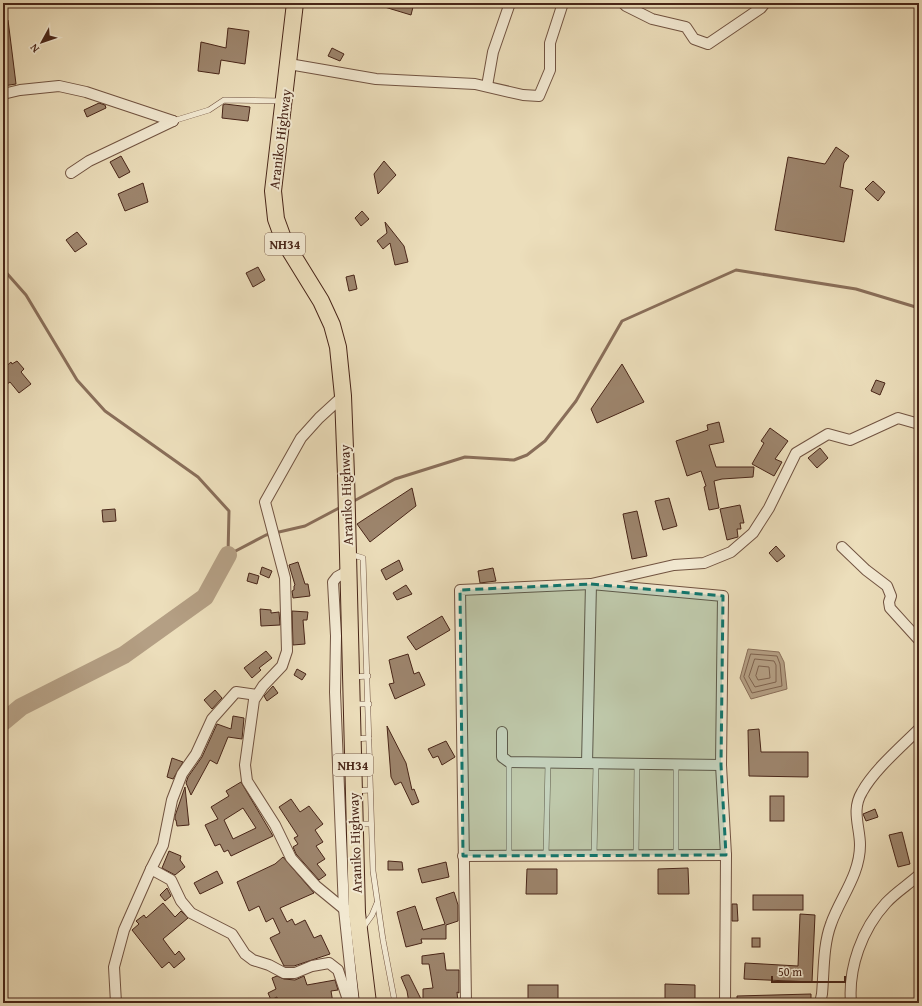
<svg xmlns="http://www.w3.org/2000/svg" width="922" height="1006" viewBox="0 0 922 1006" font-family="'Gentium Book Plus',serif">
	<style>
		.water { fill: #b49f84; stroke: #896e59 }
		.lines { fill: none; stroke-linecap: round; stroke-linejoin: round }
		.shore { stroke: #7e624e; stroke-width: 1 }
		.stream { stroke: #896e59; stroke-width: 3 }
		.river { stroke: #b49f84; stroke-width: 18 }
		.building { fill: #9d856d; stroke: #482518; fill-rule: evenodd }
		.service-casing { stroke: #715341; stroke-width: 6 }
		.minor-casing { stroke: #715341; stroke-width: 12 }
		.trunk-casing { stroke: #482518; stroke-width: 18 }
		.service { stroke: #f3ead3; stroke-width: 5 }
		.minor { stroke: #f3ead3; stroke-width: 10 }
		.trunk { stroke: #ecdebb; stroke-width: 16 }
		.marked { fill: #0f766e; fill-opacity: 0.2; stroke: #0f766e; stroke-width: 3; stroke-dasharray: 8 5; stroke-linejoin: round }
		.labels { text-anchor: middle; stroke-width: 4; stroke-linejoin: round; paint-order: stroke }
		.shield { fill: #f3ead3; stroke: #7b6050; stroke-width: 1 }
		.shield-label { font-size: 13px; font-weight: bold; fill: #482518 }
		.street-label { font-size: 14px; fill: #482518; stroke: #f3ead3 }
	</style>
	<rect width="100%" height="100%" fill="#ecdebb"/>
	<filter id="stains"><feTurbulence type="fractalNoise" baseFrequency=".005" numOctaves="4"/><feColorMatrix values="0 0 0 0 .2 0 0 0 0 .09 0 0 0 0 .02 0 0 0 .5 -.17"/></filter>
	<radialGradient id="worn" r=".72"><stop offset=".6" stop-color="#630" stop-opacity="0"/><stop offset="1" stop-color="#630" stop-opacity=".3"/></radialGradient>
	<polygon class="water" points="748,649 779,652 784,662 787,689 751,699 740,678"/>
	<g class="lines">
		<g class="shore">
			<polygon points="751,654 777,656 780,664 782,686 752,693 744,677"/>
			<polygon points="755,659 774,661 776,665 776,682 755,687 749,677"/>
			<polygon points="759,666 769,667 770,678 758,680 756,676"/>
		</g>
		<g class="stream">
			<polyline points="3,269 26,295 77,380 105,411 198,477 229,511 228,555"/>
			<polyline points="352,502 395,479 465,457 514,460 527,455 545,441 576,401 622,321 736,270 856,289 919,308"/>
			<polyline points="228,555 266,535 305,526 341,507"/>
		</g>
		<polyline class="river" points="3,722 21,707 124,655 205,597 228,555"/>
	</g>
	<g class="building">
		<polygon points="378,3 414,3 411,15 378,5"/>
		<polygon points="8,20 16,84 3,86 3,21"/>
		<polygon points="228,28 249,31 245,64 221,60 219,74 198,71 201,42 226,48"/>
		<polygon points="332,48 344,54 340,61 328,56"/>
		<polygon points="99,103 105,105 106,108 87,117 84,110"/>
		<polygon points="225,104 250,107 248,121 222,118 223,105"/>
		<polygon points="836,147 849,156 844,163 840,187 853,190 844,242 775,230 788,157 825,164"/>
		<polygon points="121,156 130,172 119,178 110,162"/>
		<polygon points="384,161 396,175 378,194 374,174"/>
		<polygon points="873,181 885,192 878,201 865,189"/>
		<polygon points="143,183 148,202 125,211 118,194"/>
		<polygon points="362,211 369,219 361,226 355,218"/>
		<polygon points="385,222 404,246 408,262 395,265 390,243 383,249 377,241 387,233"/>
		<polygon points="77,232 87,244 75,252 66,240"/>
		<polygon points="258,267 265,280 253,287 246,273"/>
		<polygon points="354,275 357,289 349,291 346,277"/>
		<polygon points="17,361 24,369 21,372 31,384 19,393 10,382 3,387 3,369 11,362 12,364"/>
		<polygon points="622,364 644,402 597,423 591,409"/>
		<polygon points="876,380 885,383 880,395 871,391"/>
		<polygon points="719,422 724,442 709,445 716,467 754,467 753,477 722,479 714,481 719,508 709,510 704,487 706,486 701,471 687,476 676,441 708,430 707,425"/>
		<polygon points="770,428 788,441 775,459 782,462 774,476 752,464 764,443 761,441"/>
		<polygon points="820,448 828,458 817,468 808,458"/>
		<polygon points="412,488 416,506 370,542 357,524"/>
		<polygon points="669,498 677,526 663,530 655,501"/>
		<polygon points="740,505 744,523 740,523 741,529 737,529 738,537 727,540 720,509"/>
		<polygon points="115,509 116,521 103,522 102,510"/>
		<polygon points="637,511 647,556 632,559 623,514"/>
		<polygon points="776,546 785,556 777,562 769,553"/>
		<polygon points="399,560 403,570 386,580 381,570"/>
		<polygon points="298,562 305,584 308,584 310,596 293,598 292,591 294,590 294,586 295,585 289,565"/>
		<polygon points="262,567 272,571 269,578 260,574"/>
		<polygon points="493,568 496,581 480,583 478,571"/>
		<polygon points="249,573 259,576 257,584 247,581"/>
		<polygon points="406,585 412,594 397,600 393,593"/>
		<polygon points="260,609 271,610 271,613 279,612 280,625 261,626"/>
		<polygon points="292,611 308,612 307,620 303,620 305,644 293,645"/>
		<polygon points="442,616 450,630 416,650 407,637"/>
		<polygon points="266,651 272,658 259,668 261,670 252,678 244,668"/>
		<polygon points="408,654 414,674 419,672 425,685 395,699 389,684 394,683 389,660"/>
		<polygon points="297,669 306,674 302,680 294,675"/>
		<polygon points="273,686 278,693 267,701 264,696"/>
		<polygon points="215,690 222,698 212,709 204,700"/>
		<polygon points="233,716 244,718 242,739 228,737 217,764 210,760 191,795 186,783 188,777 202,757 217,724 231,729"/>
		<polygon points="387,726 406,763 412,790 414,789 419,802 412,805 401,782 395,785 391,777"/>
		<polygon points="759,729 761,752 808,752 808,777 749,776 748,730"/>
		<polygon points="446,741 455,757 442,765 438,756 433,758 428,749"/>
		<polygon points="172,758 183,762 173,779 167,777"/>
		<path d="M241 782 273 836 231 856 228 850 224 852 220 844 215 846 205 825 218 819 211 807 229 796 226 791ZM243 808 256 828 233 839 224 820Z"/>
		<polygon points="185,787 189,825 177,826 176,820 175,820 175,816"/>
		<rect x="770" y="796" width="14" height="25"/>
		<polygon points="291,799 300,812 309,806 323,824 315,830 323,842 316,846 325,859 317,864 326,875 319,880 296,854 293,847 298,844 294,838 298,836 279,807"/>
		<polygon points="875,809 878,817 866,821 863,814"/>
		<polygon points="902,832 910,864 898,867 889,835"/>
		<polygon points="169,851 181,856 180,860 185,867 175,875 162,868"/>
		<polygon points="283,857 314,893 280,908 287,922 292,919 295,925 305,920 314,938 321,935 330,954 294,966 284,966 270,938 280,933 273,918 266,922 259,906 249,911 237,882 275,864"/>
		<polygon points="388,861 402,862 403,870 388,870"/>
		<polygon points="446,862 449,877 422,883 418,869"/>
		<polygon points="688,868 689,894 658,894 658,869"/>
		<polygon points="527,869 557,869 557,894 526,894"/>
		<polygon points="217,871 223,883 200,894 194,883"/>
		<polygon points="167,888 171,896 165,901 160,895"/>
		<polygon points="454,892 458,905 458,921 446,925 446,939 421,939 422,943 406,947 397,912 415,906 423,930 445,924 436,898"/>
		<rect x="753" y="895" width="50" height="15"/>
		<polygon points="163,903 175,917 181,911 188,918 163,939 175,955 179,951 185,959 174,968 169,962 162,968 132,930 139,924 136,921 144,915 146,918"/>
		<polygon points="732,904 737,904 738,921 732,921"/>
		<polygon points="800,914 815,915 812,982 744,979 745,963 798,966"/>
		<rect x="752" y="938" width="8" height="9"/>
		<polygon points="444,953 446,970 459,970 459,993 457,992 458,1003 423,1003 423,989 433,988 429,964 422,964 422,956"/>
		<polygon points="406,975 409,975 423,1003 409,1003 407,991 401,977"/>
		<polygon points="277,976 284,979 295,980 304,976 307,985 335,980 338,990 331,991 333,1003 278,1003 277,997 271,1000 268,993 276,989 272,978"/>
		<polygon points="665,984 695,985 695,1003 665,1003"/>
		<rect x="528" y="985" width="30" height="18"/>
		<polygon points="811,994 811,1003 737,1003 737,996"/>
	</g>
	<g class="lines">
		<g class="service-casing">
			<g id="service">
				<polyline points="173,121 209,110 224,100 282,101"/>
				<polyline points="350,554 363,558 373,871 383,940 395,1003"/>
				<polyline points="353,677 368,676"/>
				<polyline points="354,704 369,704"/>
				<polyline points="354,739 369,738"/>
				<polyline points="509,762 509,856"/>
				<polyline points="355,791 370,790"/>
				<polyline points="356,824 371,824"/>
				<polyline points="676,855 676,765"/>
				<polyline points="546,856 548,763"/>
				<polyline points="594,856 596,764"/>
				<polyline points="636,856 637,764"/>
				<polyline points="362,929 372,915 377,903"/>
			</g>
		</g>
		<g class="minor-casing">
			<g id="minor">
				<polyline points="623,3 626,6 652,19 686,27 694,39 708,44 761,8 765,3"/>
				<polyline points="289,64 376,79 475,84 523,95 539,96 550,70 550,43 563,3"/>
				<polyline points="487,86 493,52 510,3"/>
				<polyline points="3,94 20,90 59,86 86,92 173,121"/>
				<polyline points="71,173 89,161 173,121"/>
				<polyline points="343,396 319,418 301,438 265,502 285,578 287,651 282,666 263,686 254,700 245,765 247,781 275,825 291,858 316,886 344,909 357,913"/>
				<polyline points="842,547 866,570 887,586 891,596 889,602 890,608 919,640"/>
				<polyline points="348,571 337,577 333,582 336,636 335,692 344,909 354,1003"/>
				<polyline points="502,732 502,757 509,762 721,765"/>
				<polyline points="587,763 591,584 674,565 704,563 731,552 753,533 769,508 796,453 828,434 850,440 898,418 919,424"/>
				<polyline points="463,856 726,855"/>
				<polyline points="151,869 163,845 172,800 182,774 196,754 212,719 236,692 257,695"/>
				<polyline points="116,1003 114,967 124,930 151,869 171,880 181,901 191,913 232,934 245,954 253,960 269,965 284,973 295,973 312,966 329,963 338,970 349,1003"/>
				<polyline points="466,1003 460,590 591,584 723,596 721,765 726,855 725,1003"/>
				<path d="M820 1003 822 994C824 972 823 945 831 924 840 898 860 875 860 845 860 827 851 810 862 792 874 770 901 747 919 729"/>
				<path d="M851 1003C848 968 862 929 886 903 896 892 908 885 919 875"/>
			</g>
		</g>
		<g class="trunk-casing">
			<polyline id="trunk" points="295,3 273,191 276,219 284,241 321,301 332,325 338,347 343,396 346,475 357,913 368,1003"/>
		</g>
		<use href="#service" class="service"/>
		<use href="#minor" class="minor"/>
		<use href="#trunk" class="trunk"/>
	</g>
	<path class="marked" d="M591 584 723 596 721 765 726 855 463 856 460 590Z"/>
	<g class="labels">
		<g class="shield">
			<rect x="265" y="233" width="40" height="22" rx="3"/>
			<rect x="333" y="754" width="40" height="22" rx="3"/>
		</g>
		<g class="shield-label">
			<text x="285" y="249">NH34</text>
			<text x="353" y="770">NH34</text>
		</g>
		<g class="street-label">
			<text transform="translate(280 139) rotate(-83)" y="5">Araniko Highway</text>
			<text transform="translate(346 495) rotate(-92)" y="5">Araniko Highway</text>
			<text transform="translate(355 843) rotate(-92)" y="5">Araniko Highway</text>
		</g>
	</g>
	<rect width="922" height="1006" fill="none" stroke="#ecdebb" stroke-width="16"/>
	<rect x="4" y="4" width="914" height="998" fill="none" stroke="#482518" stroke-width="2"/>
	<rect x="8" y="8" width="906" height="990" fill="none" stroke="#482518"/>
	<g transform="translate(42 42) rotate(230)" stroke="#f3ead3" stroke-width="3" paint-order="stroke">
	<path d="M0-3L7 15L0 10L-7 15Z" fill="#482518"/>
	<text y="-6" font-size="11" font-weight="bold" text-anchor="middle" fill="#482518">N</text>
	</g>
	<path d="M772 976v6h73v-6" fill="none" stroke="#482518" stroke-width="2"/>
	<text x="778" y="976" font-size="12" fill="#482518" stroke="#f3ead3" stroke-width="3" paint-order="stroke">50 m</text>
	<rect width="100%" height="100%" filter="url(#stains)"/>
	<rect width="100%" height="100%" fill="url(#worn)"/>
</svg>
